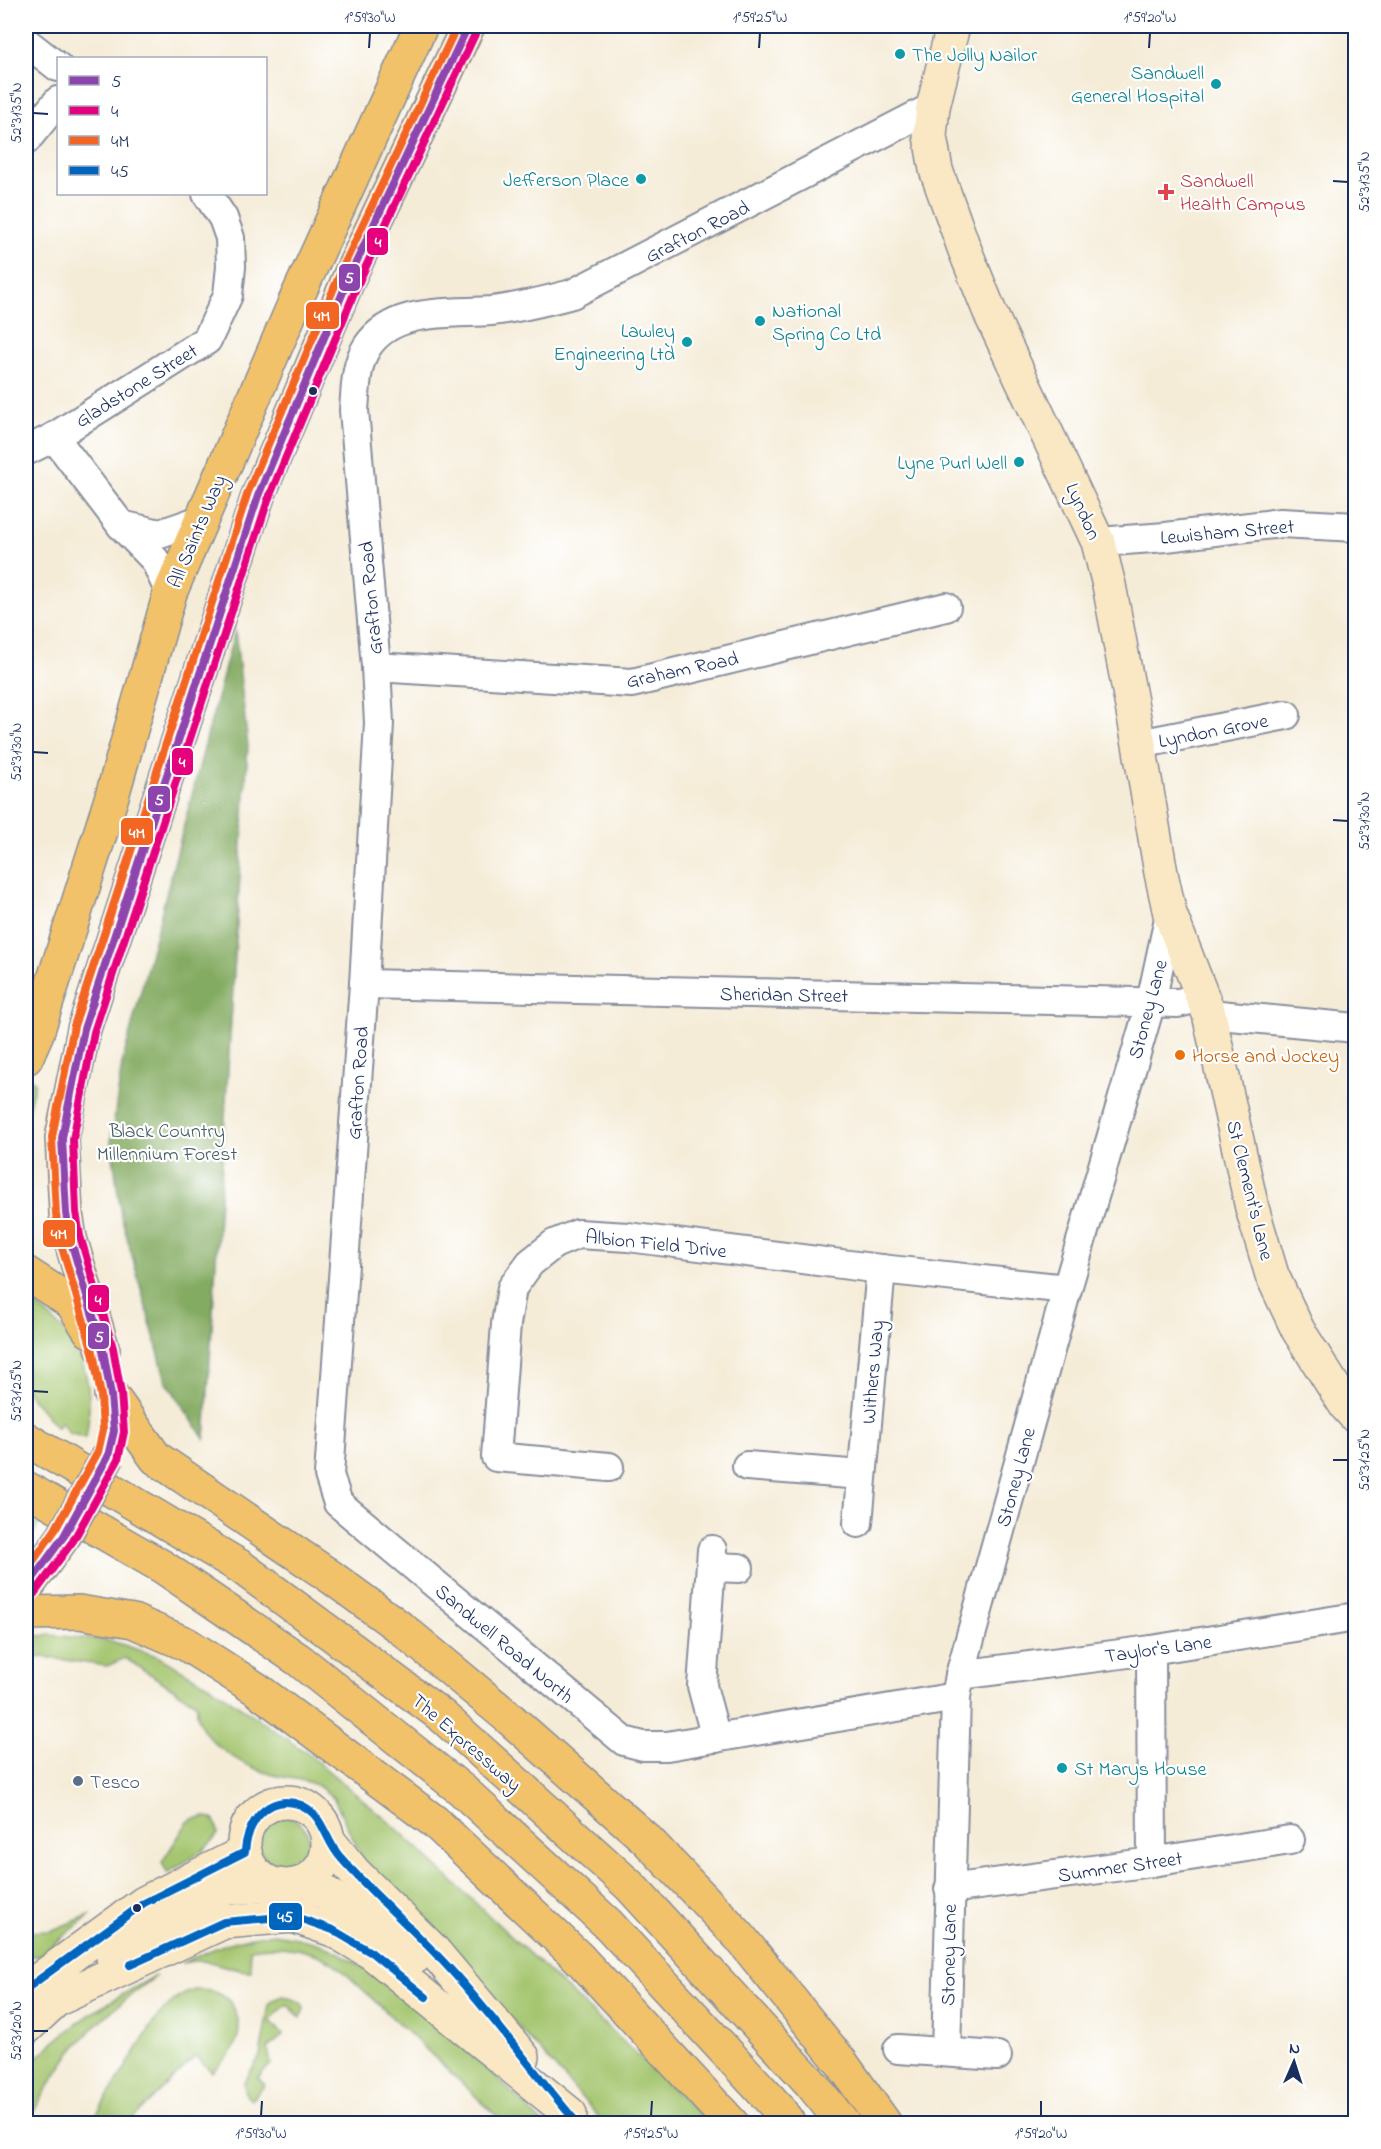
<svg xmlns="http://www.w3.org/2000/svg" width="1381" height="2149" viewBox="0 0 1381 2149" font-family="'Indie Flower',sans-serif">
	<style>
		.green { fill: #a5c66f; stroke: #607a66; stroke-width: 1.5 }
		.forest { fill: #84ab62; stroke: #506d60; stroke-width: 1.5 }
		.lines { fill: none; stroke-linecap: round; stroke-linejoin: round }
		.street-casing { stroke: #888e9b; stroke-width: 32 }
		.secondary-casing { stroke: #888e9b; stroke-width: 36 }
		.highway-casing { stroke: #888e9b; stroke-width: 36 }
		.street { stroke: #fff; stroke-width: 28 }
		.secondary { stroke: #fae7c3; stroke-width: 33 }
		.highway { stroke: #f2c26a; stroke-width: 33 }
		.highway-bridge-casing { stroke: #888e9b; stroke-width: 36; stroke-linecap: butt }
		.highway-bridge { stroke: #f2c26a; stroke-width: 33 }
		.bus-1-casing { stroke: #fff; stroke-width: 12 }
		.bus-2-casing { stroke: #fff; stroke-width: 12 }
		.bus-3-casing { stroke: #fff; stroke-width: 12 }
		.bus-4-casing { stroke: #fff; stroke-width: 12 }
		.bus-1 { stroke: #8e44ad; stroke-width: 8 }
		.bus-2 { stroke: #e5007d; stroke-width: 8 }
		.bus-3 { stroke: #f26522; stroke-width: 8 }
		.bus-4 { stroke: #0065bd; stroke-width: 8 }
		.ticks { fill: none; stroke: #1b2f5e; stroke-width: 2 }
		.culture-dot { fill: #0f9aa8; stroke: #fff; stroke-width: 2 }
		.health-dot { fill: #e0444e; stroke: #fff; stroke-width: 2 }
		.bus-dot { fill: #1b2f5e; stroke: #fff; stroke-width: 2 }
		.food-dot { fill: #e8710a; stroke: #fff; stroke-width: 2 }
		.service-dot { fill: #5c6f8a; stroke: #fff; stroke-width: 2 }
		.labels { text-anchor: middle; stroke-width: 4.5; stroke-linejoin: round; paint-order: stroke }
		.culture-label { font-size: 20px; fill: #0d838f; stroke: #fff; text-anchor: end }
		.health-label { font-size: 20px; fill: #be3a42; stroke: #fff; text-anchor: start }
		.street-label { font-size: 20px; fill: #1b2f5e; stroke: #fff }
		.food-label { font-size: 20px; fill: #c56008; stroke: #fff; text-anchor: start }
		.park-label { font-size: 20px; fill: #445c63; stroke: #fff }
		.service-label { font-size: 20px; fill: #4e5e75; stroke: #fff; text-anchor: start }
		.line-badge { stroke: #fff; stroke-width: 2 }
		.badge-label { font-size: 16px; text-anchor: middle; font-weight: bold; fill: #fff }
		.neatline { fill: none; stroke: #1b2f5e; stroke-width: 2 }
		.ticks-label { font-size: 15px; text-anchor: middle; fill: #1b2f5e }
	</style>
	<rect width="100%" height="100%" fill="#fff"/>
	<filter id="ink" filterUnits="userSpaceOnUse"><feTurbulence type="fractalNoise" baseFrequency=".0167" numOctaves="2"/><feDisplacementMap in="SourceGraphic" scale="12" xChannelSelector="R" yChannelSelector="G"/><feConvolveMatrix kernelMatrix="1 2 1 2 8 2 1 2 1" color-interpolation-filters="sRGB"/></filter>
	<filter id="wash" filterUnits="userSpaceOnUse"><feTurbulence type="fractalNoise" baseFrequency=".008" numOctaves="4" result="noise"/><feDisplacementMap in="SourceGraphic" scale="24" xChannelSelector="R" yChannelSelector="G"/><feGaussianBlur stdDeviation="1.35" result="paint"/><feColorMatrix in="noise" values="0 0 0 0 0 0 0 0 0 0 0 0 0 0 0 0 0 1.4 0 .05"/><feComposite in="paint" operator="in"/></filter>
	<g filter="url(#wash)">
		<rect width="100%" height="100%" fill="#f5ecd8"/>
		<g class="green">
			<polygon points="32,1079 35,1083 26,1116 26,1087"/>
			<path d="M27 1299C80 1335 97 1375 86 1438L69 1433 61 1422 57 1428 26 1391Z"/>
			<polygon points="26,1516 39,1523 26,1547"/>
			<path d="M50 1635 111 1641 157 1656 210 1686 307 1753 395 1827 709 2123H604L538 2048 364 1862 334 1799C314 1777 296 1781 270 1774 241 1765 193 1739 197 1704L125 1658 107 1666 43 1657 26 1659V1637Z"/>
			<path d="M205 1817 212 1818 217 1826 218 1834C205 1852 185 1862 167 1873L162 1862 187 1823 192 1819Z"/>
			<circle cx="284" cy="1842" r="25"/>
			<polygon points="92,1914 38,1956 26,1956 26,1932 50,1931"/>
			<path d="M274 1934C291 1937 310 1939 327 1947 363 1964 395 1989 425 2014 466 2049 505 2085 543 2123H504L341 1969C316 1948 281 1944 250 1949L251 1971C223 1970 214 1956 182 1963 214 1948 239 1937 274 1934Z"/>
			<path d="M156 1976C124 2000 93 2024 69 2055 53 2077 40 2100 27 2123H26V2069C67 2026 104 2004 156 1976Z"/>
			<path d="M195 1990C202 1990 211 1990 218 1993 238 2003 244 2028 234 2047 229 2057 220 2064 212 2072L196 2056 128 2123H91L157 2017C169 2004 178 1995 195 1990Z"/>
			<polygon points="283,1996 301,2002 304,2008 301,2018 287,2004 270,2020 283,2035 268,2049 271,2064 258,2078 265,2085 251,2100 246,2095 244,2083 260,2056 269,2005 273,2000"/>
		</g>
		<polygon class="forest" points="235,629 248,746 205,1440 166,1381 121,1215 111,1141 122,1064"/>
	</g>
	<g filter="url(#ink)">
		<g class="lines">
			<g class="street-casing">
				<g id="street">
					<polyline points="26,42 58,67"/>
					<path d="M933 107 572 294C545 301 519 308 491 311 450 314 393 307 367 347 355 366 356 389 354 410L376 667 379 723 364 984 329 1475 338 1503 624 1741 643 1746H667L956 1697"/>
					<polyline points="26,140 58,101"/>
					<polyline points="54,437 207,340 228,295 231,267 230,238 223,218 207,194"/>
					<polyline points="26,451 54,437 121,525 155,560 170,593"/>
					<polyline points="121,525 160,534 200,520"/>
					<polyline points="1098,542 1166,537 1281,523 1356,527"/>
					<polyline points="376,667 632,683 946,607"/>
					<polyline points="1139,744 1286,715"/>
					<polyline points="364,984 1178,1003 1203,997"/>
					<polyline points="1209,1014 1356,1028"/>
					<polyline points="747,1466 862,1475"/>
					<polyline points="609,1467 496,1457 506,1324 512,1288 530,1263 554,1244 578,1234 628,1237 881,1269 1067,1289"/>
					<polyline points="858,1523 881,1269"/>
					<polyline points="712,1550 702,1686 716,1738"/>
					<polyline points="711,1567 739,1568"/>
					<polyline points="1151,1650 1152,1862"/>
					<polyline points="960,1675 1151,1650 1356,1617"/>
					<polyline points="949,1889 1152,1862 1290,1840"/>
					<polyline points="898,2049 997,2056"/>
					<polyline points="946,2052 956,1697 960,1675 1067,1289 1151,1002 1170,914"/>
				</g>
			</g>
			<g class="secondary-casing">
				<g id="secondary">
					<polyline points="953,26 933,107 930,136 936,170 964,248 991,315 1098,542 1109,585 1139,744 1161,873 1170,914 1209,1014 1252,1208 1272,1275 1298,1330 1346,1406 1356,1417"/>
					<circle cx="286" cy="1844" r="42"/>
					<polyline points="328,1840 354,1872 433,1950 523,2057"/>
					<polyline points="294,1885 325,1892 395,1940 415,1957"/>
					<polyline points="113,1957 142,1935 226,1888 279,1885"/>
					<polyline points="26,1989 144,1903 245,1852"/>
					<polyline points="56,2000 224,1922 293,1916 333,1930 372,1953 570,2114"/>
					<polyline points="26,2028 56,2000 74,1986"/>
				</g>
			</g>
			<g class="highway-casing">
				<g id="highway">
					<polyline points="26,1058 37,1033 112,796 170,593 295,302 421,26"/>
					<polyline points="26,1273 72,1303 90,1331"/>
					<polyline points="103,1350 70,1238 66,1213 62,1138 84,1029 258,496 351,273 468,26"/>
					<polyline points="111,1395 156,1458 331,1577 402,1629 508,1717 647,1840 739,1936 841,2062 885,2124"/>
					<polyline points="26,1439 241,1567 442,1716 630,1886 809,2081 844,2124"/>
					<polyline points="26,1488 163,1567 299,1660 462,1790 608,1924 778,2108 789,2124"/>
					<polyline points="26,1588 64,1536"/>
					<polyline points="26,1613 79,1612 133,1621 186,1644 255,1688 435,1822 578,1957 732,2124"/>
				</g>
			</g>
			<use href="#street" class="street"/>
			<use href="#secondary" class="secondary"/>
			<use href="#highway" class="highway"/>
			<g class="highway-bridge-casing">
				<polyline id="highway-bridge" points="64,1536 108,1456"/>
			</g>
			<use href="#highway-bridge" class="highway-bridge"/>
			<g class="bus-1-casing">
				<polyline id="bus-1" points="26,1588 64,1536 108,1456 114,1431 111,1395 103,1350 70,1238 66,1213 62,1138 84,1029 258,496 351,273 468,26"/>
			</g>
			<g class="bus-2-casing">
				<polyline id="bus-2" points="34,1594 73,1541 118,1460 124,1432 121,1393 113,1348 80,1236 76,1212 73,1139 94,1032 268,500 361,277 477,30"/>
			</g>
			<g class="bus-3-casing">
				<polyline id="bus-3" points="26,1571 55,1530 98,1452 103,1430 101,1396 93,1352 60,1241 56,1214 52,1137 74,1026 248,492 342,269 457,26"/>
			</g>
			<g class="bus-4-casing">
				<g id="bus-4">
					<polyline points="130,1965 224,1922 293,1916 333,1930 372,1953 426,1997"/>
					<path d="M26 1989 144 1903 245 1852C246 1824 268 1792 301 1805 324 1815 325 1841 341 1858 375 1897 415 1930 450 1969 495 2018 534 2073 578 2124"/>
				</g>
			</g>
			<use href="#bus-1" class="bus-1"/>
			<use href="#bus-2" class="bus-2"/>
			<use href="#bus-3" class="bus-3"/>
			<use href="#bus-4" class="bus-4"/>
		</g>
	</g>
	<path class="ticks" d="M369 48 370 33M759 48 760 33M1149 48 1150 33M33 113 48 114M1333 181 1348 182M33 752 48 753M1333 820 1348 821M33 1391 48 1392M1333 1460H1348M33 2031H48M261 2116 262 2101M651 2116 652 2101M1041 2116V2101"/>
	<g class="culture-dot">
		<circle cx="900" cy="54" r="6"/>
		<circle cx="1216" cy="84" r="6"/>
		<circle cx="641" cy="179" r="6"/>
		<circle cx="760" cy="321" r="6"/>
		<circle cx="687" cy="342" r="6"/>
		<circle cx="1019" cy="462" r="6"/>
		<circle cx="1062" cy="1768" r="6"/>
	</g>
	<path class="health-dot" d="M1163 183h6v6h6v6h-6v6h-6v-6h-6v-6h6z"/>
	<g class="bus-dot">
		<circle cx="313" cy="391" r="5"/>
		<circle cx="137" cy="1908" r="5"/>
	</g>
	<circle class="food-dot" cx="1180" cy="1055" r="6"/>
	<circle class="service-dot" cx="78" cy="1781" r="6"/>
	<g class="labels">
		<g class="culture-label">
			<text x="912" y="61" text-anchor="start">The Jolly Nailor</text>
			<text x="1204" y="79">Sandwell<tspan x="1204" dy="23">General Hospital</tspan></text>
			<text x="629" y="186">Jefferson Place</text>
			<text x="772" y="317" text-anchor="start">National<tspan x="772" dy="23">Spring Co Ltd</tspan></text>
			<text x="675" y="337">Lawley<tspan x="675" dy="23">Engineering Ltd</tspan></text>
			<text x="1007" y="469">Lyne Purl Well</text>
			<text x="1074" y="1775" text-anchor="start">St Marys House</text>
		</g>
		<g class="health-label">
			<text x="1180" y="187">Sandwell<tspan x="1180" dy="23">Health Campus</tspan></text>
		</g>
		<g class="street-label">
			<text transform="translate(697 231) rotate(-27)" y="7">Grafton Road</text>
			<text transform="translate(136 385) rotate(-32)" y="7">Gladstone Street</text>
			<text transform="translate(1084 511) rotate(66)" y="7">Lyndon</text>
			<text transform="translate(196 531) rotate(-67)" y="7">All Saints Way</text>
			<text transform="translate(1227 531) rotate(-5)" y="7">Lewisham Street</text>
			<text transform="translate(370 598) rotate(-95)" y="7">Grafton Road</text>
			<text transform="translate(682 669) rotate(-12)" y="7">Graham Road</text>
			<text transform="translate(1213 730) rotate(-11)" y="7">Lyndon Grove</text>
			<text transform="translate(784 994) rotate(1)" y="7">Sheridan Street</text>
			<text transform="translate(1147 1009) rotate(-75)" y="7">Stoney Lane</text>
			<text transform="translate(357 1083) rotate(-86)" y="7">Grafton Road</text>
			<text transform="translate(1251 1190) rotate(76)" y="7">St Clement's Lane</text>
			<text transform="translate(656 1243) rotate(6)" y="7">Albion Field Drive</text>
			<text transform="translate(872 1372) rotate(-85)" y="7">Withers Way</text>
			<text transform="translate(1015 1477) rotate(-75)" y="7">Stoney Lane</text>
			<text transform="translate(505 1643) rotate(40)" y="7">Sandwell Road North</text>
			<text transform="translate(1158 1648) rotate(-8)" y="7">Taylor's Lane</text>
			<text transform="translate(467 1742) rotate(41)" y="7">The Expressway</text>
			<text transform="translate(1120 1866) rotate(-8)" y="7">Summer Street</text>
			<text transform="translate(948 1955) rotate(-89)" y="7">Stoney Lane</text>
		</g>
		<g class="food-label">
			<text x="1192" y="1062">Horse and Jockey</text>
		</g>
		<g class="park-label">
			<text x="167" y="1137">Black Country<tspan x="167" dy="23">Millennium Forest</tspan></text>
		</g>
		<g class="service-label">
			<text x="90" y="1788">Tesco</text>
		</g>
	</g>
	<g class="line-badge">
		<rect x="366" y="227" width="23" height="29" rx="6" fill="#e5007d"/>
		<rect x="338" y="263" width="23" height="29" rx="6" fill="#8e44ad"/>
		<rect x="305" y="301" width="35" height="29" rx="6" fill="#f26522"/>
		<rect x="171" y="747" width="23" height="29" rx="6" fill="#e5007d"/>
		<rect x="147" y="785" width="24" height="28" rx="6" fill="#8e44ad"/>
		<rect x="120" y="817" width="34" height="29" rx="6" fill="#f26522"/>
		<rect x="42" y="1219" width="34" height="29" rx="6" fill="#f26522"/>
		<rect x="87" y="1284" width="23" height="29" rx="6" fill="#e5007d"/>
		<rect x="87" y="1322" width="23" height="28" rx="6" fill="#8e44ad"/>
		<rect x="268" y="1902" width="35" height="29" rx="6" fill="#0065bd"/>
	</g>
	<g class="badge-label">
		<text x="378" y="247">4</text>
		<text x="349" y="283">5</text>
		<text x="322" y="321">4M</text>
		<text x="182" y="767">4</text>
		<text x="159" y="805">5</text>
		<text x="137" y="838">4M</text>
		<text x="59" y="1239">4M</text>
		<text x="98" y="1305">4</text>
		<text x="99" y="1342">5</text>
		<text x="285" y="1922">45</text>
	</g>
	<rect width="1381" height="2149" fill="none" stroke="#fff" stroke-width="66"/>
	<rect x="57" y="57" width="210" height="138" fill="#ffffff" stroke="#a4acbf" stroke-width="1.5"/>
	<rect x="69" y="76" width="30" height="9" fill="#8e44ad" stroke="#a4acbf" stroke-width="1.5"/>
	<text x="111" y="87" font-size="18" fill="#1b2f5e">5</text>
	<rect x="69" y="106" width="30" height="9" fill="#e5007d" stroke="#a4acbf" stroke-width="1.5"/>
	<text x="111" y="117" font-size="18" fill="#1b2f5e">4</text>
	<rect x="69" y="136" width="30" height="9" fill="#f26522" stroke="#a4acbf" stroke-width="1.5"/>
	<text x="111" y="147" font-size="18" fill="#1b2f5e">4M</text>
	<rect x="69" y="166" width="30" height="9" fill="#0065bd" stroke="#a4acbf" stroke-width="1.5"/>
	<text x="111" y="177" font-size="18" fill="#1b2f5e">45</text>
	<g transform="translate(1294 2062) rotate(3)" stroke="#ffffff" stroke-width="4.5" paint-order="stroke">
	<path d="M0-4.5L10 22L0 15L-10 22Z" fill="#1b2f5e"/>
	<text y="-9" font-size="16" font-weight="bold" text-anchor="middle" fill="#1b2f5e">N</text>
	</g>
	<rect x="33" y="33" width="1315" height="2083" class="neatline"/>
	<g class="ticks-label">
		<text x="370" y="22">1°59'30"W</text>
		<text x="760" y="22">1°59'25"W</text>
		<text x="1150" y="22">1°59'20"W</text>
		<text transform="translate(16 113) rotate(-90)" y="5">52°31'35"N</text>
		<text transform="translate(1364 182) rotate(-90)" y="5">52°31'35"N</text>
		<text transform="translate(16 752) rotate(-90)" y="5">52°31'30"N</text>
		<text transform="translate(1364 821) rotate(-90)" y="5">52°31'30"N</text>
		<text transform="translate(16 1391) rotate(-90)" y="5">52°31'25"N</text>
		<text transform="translate(1364 1460) rotate(-90)" y="5">52°31'25"N</text>
		<text transform="translate(16 2031) rotate(-90)" y="5">52°31'20"N</text>
		<text x="261" y="2138">1°59'30"W</text>
		<text x="651" y="2138">1°59'25"W</text>
		<text x="1041" y="2138">1°59'20"W</text>
	</g>
</svg>
